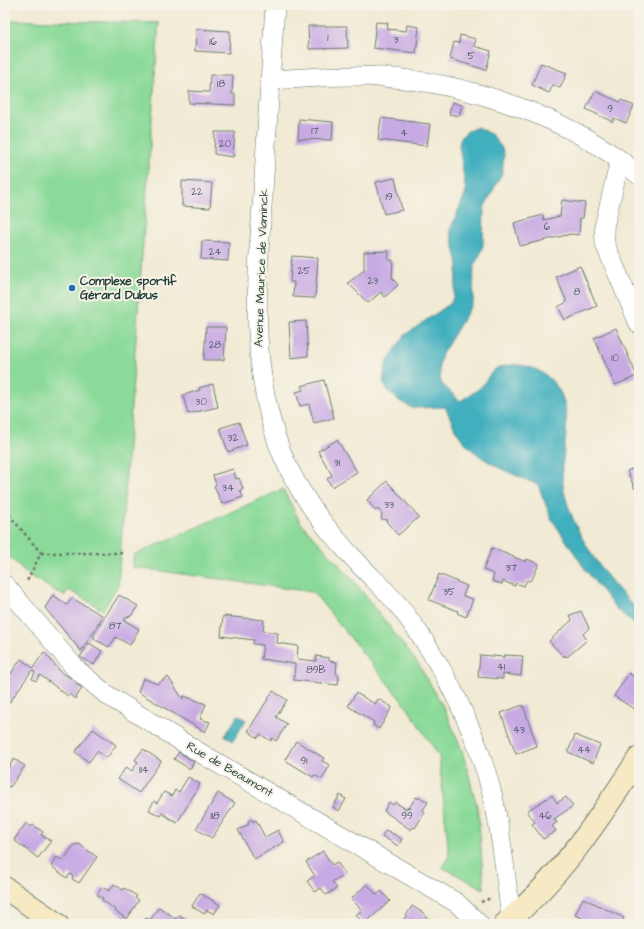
<svg xmlns="http://www.w3.org/2000/svg" width="644" height="929" viewBox="0 0 644 929" font-family="'Architects Daughter',sans-serif">
	<style>
		.green { fill: #8bda99; stroke: #558c66 }
		.water { fill: #41afbe; stroke: #307679 }
		.building { fill: #c7a9e3 }
		.lines { fill: none; stroke-linecap: round; stroke-linejoin: round }
		.street-casing { stroke: #687a6c; stroke-width: 20 }
		.secondary-casing { stroke: #687a6c; stroke-width: 24 }
		.path { stroke: #687a6c; stroke-width: 2.5; stroke-dasharray: 3 3; stroke-linecap: butt }
		.street { stroke: #fff; stroke-width: 19 }
		.secondary { stroke: #f7e9c3; stroke-width: 22 }
		.poi-dot { fill: #1f6fb2; stroke: #f7f3e8; stroke-width: 1.5 }
		.labels { text-anchor: middle; stroke-width: 4; stroke-linejoin: round; paint-order: stroke }
		.number-label { font-size: 10px; fill: #495860 }
		.street-label { font-size: 12px; fill: #1f3d34; stroke: #f7f3e8 }
		.poi-label { font-size: 12px; font-weight: bold; fill: #1f3d34; stroke: #f7f3e8; text-anchor: start }
	</style>
	<rect width="100%" height="100%" fill="#f7f3e8"/>
	<filter id="ink" filterUnits="userSpaceOnUse"><feTurbulence type="fractalNoise" baseFrequency=".025" numOctaves="2"/><feDisplacementMap in="SourceGraphic" scale="8" xChannelSelector="R" yChannelSelector="G"/><feConvolveMatrix kernelMatrix="1 2 1 2 8 2 1 2 1" color-interpolation-filters="sRGB"/></filter>
	<filter id="wash" filterUnits="userSpaceOnUse"><feTurbulence type="fractalNoise" baseFrequency=".012" numOctaves="4" result="noise"/><feDisplacementMap in="SourceGraphic" scale="16" xChannelSelector="R" yChannelSelector="G"/><feGaussianBlur stdDeviation="0.9" result="paint"/><feColorMatrix in="noise" values="0 0 0 0 0 0 0 0 0 0 0 0 0 0 0 0 0 1.4 0 .05"/><feComposite in="paint" operator="in"/></filter>
	<g filter="url(#wash)">
		<rect width="100%" height="100%" fill="#f1ead4"/>
		<g class="green">
			<polygon points="5,20 159,23 118,585 103,610 69,590 64,596 30,576 5,553"/>
			<polygon points="283,489 300,522 353,580 419,665 444,708 462,750 478,810 484,889 442,867 449,856 439,756 407,707 313,592 132,567 134,555"/>
		</g>
		<g class="water">
			<path d="M478 127 492 135 502 148 504 155 502 173 484 208 483 245 480 255 474 265 473 303 442 354 439 366 441 383 460 401C467 397 473 393 480 388 486 382 491 369 500 367 533 358 564 380 566 414 569 443 557 463 565 495 577 540 606 579 639 611V627L616 609 585 569 551 518 538 485C509 472 478 462 459 435 453 427 450 416 445 407L412 408 398 400 387 390 383 382 386 363 405 335 451 303 454 294 458 264 450 230 466 192 459 145C461 133 467 131 478 127Z"/>
			<polygon points="238,715 246,720 233,741 225,736"/>
		</g>
		<g id="blocks">
			<g class="building">
				<polygon points="376,22 388,23 387,29 406,31 407,25 419,27 416,53 373,48"/>
				<polygon points="308,26 347,26 348,48 309,49"/>
				<polygon points="196,29 230,31 229,53 195,51"/>
				<polygon points="460,35 476,39 474,46 491,51 486,70 450,59 454,42 459,43"/>
				<polygon points="541,63 567,73 560,88 553,85 549,93 532,85"/>
				<polygon points="210,75 233,75 232,94 235,94 235,105 189,103 189,91 209,92"/>
				<polygon points="595,91 620,102 621,100 634,106 626,123 614,118 613,122 586,109"/>
				<polygon points="452,102 462,105 459,116 449,114"/>
				<polygon points="381,118 430,124 427,146 378,140"/>
				<polygon points="299,119 333,122 332,140 298,139"/>
				<polygon points="215,132 235,132 233,157 214,154"/>
				<polygon points="395,178 402,210 384,214 376,182"/>
				<polygon points="182,181 212,183 210,208 182,206"/>
				<polygon points="562,200 585,203 583,218 580,218 579,235 571,234 520,246 514,223 543,215 544,220 560,216"/>
				<polygon points="202,241 229,242 228,261 201,259"/>
				<polygon points="389,251 388,260 393,260 392,277 398,285 385,297 381,292 368,303 348,283 364,270 364,252"/>
				<polygon points="292,256 318,258 315,298 293,297 294,282 290,282"/>
				<polygon points="580,266 597,306 565,320 558,307 567,302 556,277"/>
				<polygon points="306,321 308,356 291,358 289,322"/>
				<polygon points="206,327 226,327 224,360 204,360"/>
				<polygon points="616,328 637,376 615,385 594,338"/>
				<polygon points="324,380 334,418 314,423 309,404 300,406 296,392 303,390 301,386"/>
				<polygon points="213,384 218,407 188,414 183,395 200,390 199,388"/>
				<polygon points="239,422 247,445 228,452 220,428"/>
				<polygon points="337,440 357,472 332,487 327,479 332,475 318,451"/>
				<polygon points="639,466 639,487 635,489 627,471"/>
				<polygon points="233,469 236,479 239,478 243,489 240,490 243,497 222,504 214,486 216,485 213,475"/>
				<polygon points="387,481 419,517 398,535 386,521 388,520 381,519 382,514 378,509 376,511 367,500"/>
				<polygon points="492,548 526,562 527,559 539,564 532,579 529,581 527,580 524,586 516,583 515,586 503,581 502,584 492,581 494,574 483,570"/>
				<polygon points="439,574 467,586 463,596 473,599 466,617 457,613 458,611 429,600"/>
				<polygon points="53,595 67,605 72,598 103,616 81,651 45,608"/>
				<polygon points="119,595 138,606 131,616 126,617 124,620 139,629 130,645 116,637 109,647 94,639 94,634"/>
				<polygon points="581,611 589,628 583,634 587,640 567,657 565,655 564,657 549,641 572,620 570,615"/>
				<polygon points="223,616 264,620 263,631 278,633 277,643 298,646 297,659 316,661 316,656 329,658 329,661 337,662 336,673 339,677 338,685 294,680 295,664 261,659 263,645 253,644 254,640 221,636"/>
				<polygon points="89,643 102,651 94,665 80,657"/>
				<polygon points="44,652 62,673 78,682 76,684 82,688 75,699 69,694 68,696 40,675 36,681 32,679 35,672 32,670 9,703 5,701 5,682 21,659 33,668"/>
				<polygon points="480,655 504,657 504,655 523,656 521,676 503,674 503,679 478,677"/>
				<polygon points="639,670 639,702 634,709 614,696 629,673 634,677"/>
				<polygon points="168,677 183,699 184,696 206,704 200,719 210,722 205,732 138,692 143,678 157,684"/>
				<polygon points="273,691 287,700 276,717 287,724 276,741 272,738 271,741 260,734 258,738 248,731"/>
				<polygon points="356,693 375,704 378,699 392,707 379,729 373,725 374,722 348,706"/>
				<polygon points="523,705 537,746 516,754 501,713"/>
				<polygon points="93,729 116,745 107,758 97,751 89,762 75,752"/>
				<polygon points="575,735 600,745 593,763 568,752"/>
				<polygon points="296,741 324,758 322,761 330,765 322,779 314,775 313,777 285,760"/>
				<polygon points="143,749 161,761 139,793 118,779 126,767 132,771 138,762 135,760"/>
				<polygon points="179,752 194,762 190,769 174,759"/>
				<polygon points="14,759 25,766 10,787 7,786 5,789 5,764 9,767"/>
				<polygon points="188,777 200,784 177,823 162,813 160,816 149,810 154,801 157,803 164,792 172,796 175,790 179,792"/>
				<polygon points="218,793 235,803 212,838 196,829"/>
				<polygon points="340,795 346,799 339,811 333,807"/>
				<polygon points="552,795 557,803 566,797 573,806 554,819 557,822 552,826 556,831 543,839 532,824 535,822 527,811"/>
				<polygon points="416,797 418,799 419,797 428,802 423,810 425,812 415,828 413,827 411,830 384,811 389,802 393,805 395,802 406,809 407,807 409,808"/>
				<polygon points="252,819 253,822 256,820 265,837 278,830 284,842 254,859 238,830 249,824 247,822"/>
				<polygon points="26,823 31,827 33,825 43,832 41,835 51,841 38,858 14,840"/>
				<polygon points="386,830 402,839 398,846 382,836"/>
				<polygon points="79,844 97,857 79,883 72,879 73,877 70,874 67,878 51,866 57,857 63,861 74,845"/>
				<polygon points="323,851 332,865 337,862 345,874 332,882 337,888 326,895 321,888 315,892 307,881 315,876 306,862"/>
				<polygon points="114,884 123,890 124,888 137,896 135,898 139,900 127,919 115,911 116,910 102,900 103,898 97,895 102,887 109,891"/>
				<polygon points="367,884 377,895 381,891 390,901 364,924 356,915 362,910 351,899"/>
				<polygon points="200,893 220,905 214,914 207,910 204,914 192,906"/>
				<polygon points="583,898 624,918 621,924 587,924 581,921 582,918 575,915"/>
				<polygon points="412,906 425,914 424,916 438,924 401,924"/>
				<polygon points="159,907 176,919 179,915 187,920 185,924 142,924 146,918 150,920"/>
			</g>
		</g>
	</g>
	<g filter="url(#ink)">
		<use href="#blocks" fill-opacity="0" stroke="#687a6c" stroke-width="1"/>
		<g class="lines">
			<g class="street-casing">
				<g id="street">
					<path d="M275 5C271 67 267 130 263 192 257 279 249 363 279 446 295 490 327 531 359 564 374 580 390 594 403 611 443 663 477 732 493 797 502 836 506 878 511 919"/>
					<path d="M270 80C308 78 345 74 382 77 469 83 572 118 639 175"/>
					<polyline points="620,160 604,227 605,244 639,324"/>
					<polyline points="5,585 76,669 107,695 197,751 457,903 479,924"/>
				</g>
			</g>
			<g class="secondary-casing">
				<g id="secondary">
					<polyline points="5,888 57,924"/>
					<path d="M505 924C563 875 598 820 639 758"/>
				</g>
			</g>
			<g class="path">
				<polyline points="5,510 41,553 26,583"/>
				<polyline points="41,553 124,553"/>
				<polyline points="481,902 491,898"/>
			</g>
			<use href="#street" class="street"/>
			<use href="#secondary" class="secondary"/>
		</g>
	</g>
	<circle class="poi-dot" cx="72" cy="288" r="4"/>
	<g class="labels">
		<g class="number-label">
			<text x="328" y="41">1</text>
			<text x="396" y="43">3</text>
			<text x="213" y="45">16</text>
			<text x="471" y="59">5</text>
			<text x="221" y="87">18</text>
			<text x="610" y="112">9</text>
			<text x="315" y="134">17</text>
			<text x="404" y="136">4</text>
			<text x="225" y="147">20</text>
			<text x="197" y="195">22</text>
			<text x="389" y="200">19</text>
			<text x="547" y="230">6</text>
			<text x="215" y="255">24</text>
			<text x="304" y="274">25</text>
			<text x="373" y="284">23</text>
			<text x="577" y="295">8</text>
			<text x="215" y="348">28</text>
			<text x="615" y="361">10</text>
			<text x="201" y="405">30</text>
			<text x="233" y="441">32</text>
			<text x="337" y="466">31</text>
			<text x="228" y="491">34</text>
			<text x="389" y="508">33</text>
			<text x="511" y="571">37</text>
			<text x="449" y="595">35</text>
			<text x="115" y="629">87</text>
			<text x="501" y="670">41</text>
			<text x="316" y="673">89B</text>
			<text x="519" y="733">43</text>
			<text x="584" y="753">44</text>
			<text x="304" y="764">91</text>
			<text x="144" y="773">114</text>
			<text x="215" y="819">118</text>
			<text x="407" y="819">99</text>
			<text x="545" y="819">46</text>
		</g>
		<g class="street-label">
			<text transform="translate(261 268) rotate(-88)" y="4">Avenue Maurice de Vlaminck</text>
			<text transform="translate(230 769) rotate(30)" y="4">Rue de Beaumont</text>
		</g>
		<g class="poi-label">
			<text x="80" y="285">Complexe sportif<tspan x="80" dy="14">Gérard Dubus</tspan></text>
		</g>
	</g>
	<rect width="644" height="929" fill="none" stroke="#f7f3e8" stroke-width="20"/>
</svg>
